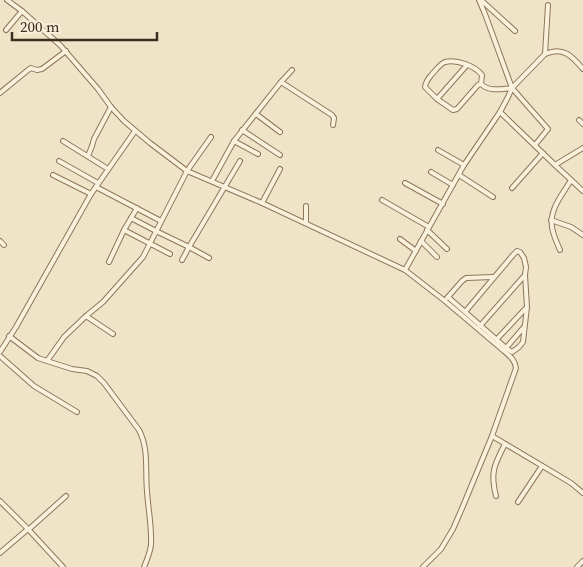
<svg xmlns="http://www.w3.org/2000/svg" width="583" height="567" viewBox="0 0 583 567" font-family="'Source Serif 4',serif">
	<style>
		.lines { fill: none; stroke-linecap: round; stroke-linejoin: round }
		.street-casing { stroke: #8d765c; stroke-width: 6 }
		.street { stroke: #faf1dc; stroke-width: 4 }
	</style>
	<rect width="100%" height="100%" fill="#f0e4c8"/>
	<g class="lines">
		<g class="street-casing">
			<g id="street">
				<path d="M7 0 22 11 60 45 98 89 111 107 124 121 150 143 187 171 262 203 405 270 445 301 504 351C510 356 515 360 516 368L492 436 571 483 583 493"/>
				<polyline points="481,0 515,31"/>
				<polyline points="6,30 22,11"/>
				<polyline points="545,54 548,5"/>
				<polyline points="281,82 292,70"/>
				<path d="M481 84 482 75C475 66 457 59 445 62 440 64 436 70 433 73 429 78 426 80 425 87L437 99 453 110 457 109 478 85 481 84C489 92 502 89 512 88L545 54C563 46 572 56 583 69"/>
				<polyline points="512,88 548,129 535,145"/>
				<polyline points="0,93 28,70 31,68 37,70 42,69 66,51"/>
				<polyline points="437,99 467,65"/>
				<polyline points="500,112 555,165 583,148"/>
				<polyline points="256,114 280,132"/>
				<polyline points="579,120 583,124"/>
				<polyline points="242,130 280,155"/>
				<polyline points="63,141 108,169"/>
				<polyline points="234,141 258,154"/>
				<polyline points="438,150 464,165"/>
				<polyline points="88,156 92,146 94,139 111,107"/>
				<polyline points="59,161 98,183"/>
				<polyline points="555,165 583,191"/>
				<polyline points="431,172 453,185"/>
				<polyline points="53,175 91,194"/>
				<polyline points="459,175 493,197"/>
				<polyline points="212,181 234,141 281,82 332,115 334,118 333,125"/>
				<polyline points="405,183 443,204"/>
				<polyline points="96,187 161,221"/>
				<polyline points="512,188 543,153"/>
				<polyline points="382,200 429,227"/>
				<polyline points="262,203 280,169"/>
				<polyline points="131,218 156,231 189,247 240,161"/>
				<polyline points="551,220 571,227 583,235"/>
				<polyline points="306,223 306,206"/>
				<polyline points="124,230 137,208"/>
				<polyline points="427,230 447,249"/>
				<polyline points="400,239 416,251"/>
				<polyline points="0,241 4,245"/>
				<polyline points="421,241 437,257"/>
				<path d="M560 250C557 243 553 235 552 227 549 209 563 194 571 180"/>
				<polyline points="182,260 189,247 209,258"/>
				<polyline points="109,262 124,230 170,254"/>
				<polyline points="405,270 464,165 500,112 508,97 512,88 485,14 479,0"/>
				<polyline points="448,297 506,348 512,352 519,347 523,342 527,307 525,275 526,267 524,258 520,252 517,251 513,255 465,312"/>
				<polyline points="447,298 462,281 466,278 493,277"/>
				<polyline points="86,316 113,334"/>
				<polyline points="480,326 525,275"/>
				<polyline points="9,336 38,358 47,361 64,337 86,316 103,302 143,257 187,171 211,137"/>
				<polyline points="497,339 526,308"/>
				<polyline points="506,348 524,327"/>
				<polyline points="0,352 16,327 91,194 135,131"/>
				<polyline points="0,356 34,386 77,412"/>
				<path d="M47 361 72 369 87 371 97 376 104 383 139 430C149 449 145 470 147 491 148 508 152 527 151 545 150 552 147 560 144 567"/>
				<path d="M496 496C490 473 494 465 505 444"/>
				<polyline points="0,501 28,529"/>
				<polyline points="518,502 542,466"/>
				<polyline points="28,530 66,496"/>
				<polyline points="0,553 28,529 63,567"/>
				<polyline points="423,567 441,549 453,529 463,506 492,436"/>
				<polyline points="577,567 583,561"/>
			</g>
		</g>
		<use href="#street" class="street"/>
	</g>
	<path d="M12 32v8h145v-8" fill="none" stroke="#3d2e20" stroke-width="2.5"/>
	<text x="20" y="32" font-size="15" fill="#3d2e20" stroke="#f7eed8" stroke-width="4" paint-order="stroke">200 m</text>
</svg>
